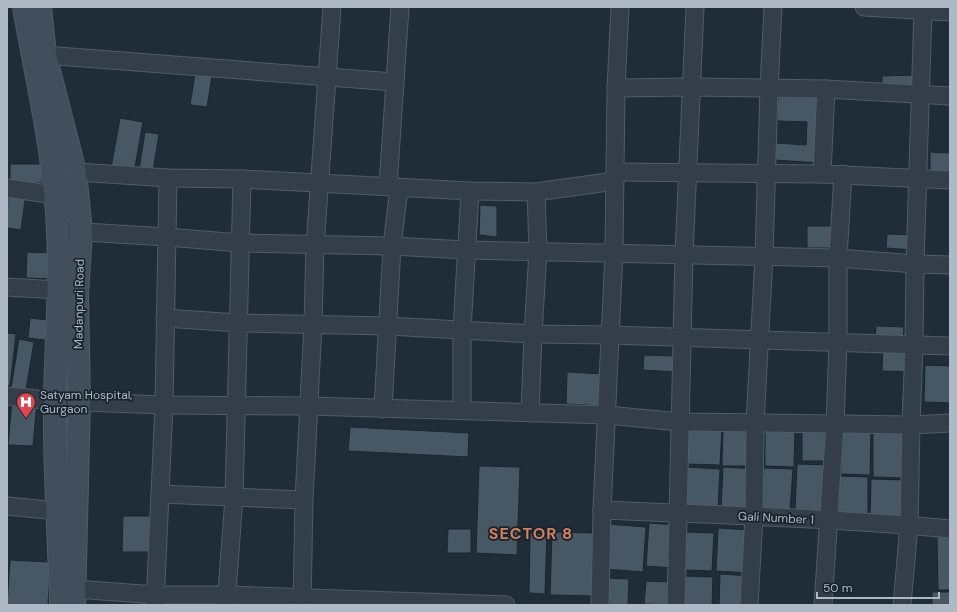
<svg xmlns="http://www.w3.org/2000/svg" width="957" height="612" viewBox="0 0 957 612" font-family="'DM Sans',sans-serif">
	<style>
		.building { fill: #485764; stroke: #1b252f }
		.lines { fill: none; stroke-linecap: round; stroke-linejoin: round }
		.street-casing { stroke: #515c66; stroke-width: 19 }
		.secondary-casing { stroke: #515c66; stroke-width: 24 }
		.street { stroke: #343e48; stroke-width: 17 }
		.secondary { stroke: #424e5b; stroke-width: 22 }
		.labels { text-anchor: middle; stroke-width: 3.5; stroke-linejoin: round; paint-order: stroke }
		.street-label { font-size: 12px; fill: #aeb9c5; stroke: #19232d }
		.poi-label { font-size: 12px; fill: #aeb9c5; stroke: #19232d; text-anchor: start }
		.district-label { font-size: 16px; font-weight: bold; letter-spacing: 1px; fill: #d3825b; stroke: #19232d }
	</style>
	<rect width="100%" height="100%" fill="#202d38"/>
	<g class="building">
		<polygon points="196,68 213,70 207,107 190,105"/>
		<polygon points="917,75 917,89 882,89 882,76"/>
		<polygon points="778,95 823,96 820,163 775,160 776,143 806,145 807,122 777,121"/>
		<polygon points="120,118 143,122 134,172 111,168"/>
		<polygon points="145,132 159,134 153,172 139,170"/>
		<polygon points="930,152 950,153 950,172 930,172"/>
		<polygon points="10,164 42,164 42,183 10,184"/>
		<polygon points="8,190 26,193 21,230 7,228"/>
		<polygon points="480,205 497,206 497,237 479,235"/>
		<rect x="807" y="226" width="29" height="22"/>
		<polygon points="887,234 915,235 915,250 886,248"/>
		<polygon points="27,252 55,253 54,279 26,278"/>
		<polygon points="30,318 56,321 54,341 28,338"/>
		<polygon points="876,326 904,327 903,342 875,341"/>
		<polygon points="7,333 16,334 10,386 7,385"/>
		<polygon points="19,339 34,342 26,390 11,388"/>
		<polygon points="883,345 912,346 911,372 882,371"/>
		<polygon points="644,355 675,356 675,372 643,370"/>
		<polygon points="925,365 950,366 950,403 924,402"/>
		<polygon points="567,372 603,374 601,406 566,404"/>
		<polygon points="902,394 912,394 911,413 901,412"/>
		<polygon points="12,401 37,402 33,446 8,445"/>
		<polygon points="688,425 722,427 720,465 686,464"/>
		<polygon points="350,427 469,433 468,457 348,451"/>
		<polygon points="723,428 754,429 754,466 722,466"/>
		<rect x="802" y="428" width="30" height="33"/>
		<polygon points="842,430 871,430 870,475 841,474"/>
		<polygon points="765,431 795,431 794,467 765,466"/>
		<polygon points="873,431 907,431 906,478 873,477"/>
		<polygon points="797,464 830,465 828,512 795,510"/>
		<polygon points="479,466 520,467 517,555 476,553"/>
		<polygon points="685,467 720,469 718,508 683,506"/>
		<polygon points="723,467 754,469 752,511 721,509"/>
		<polygon points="764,468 793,469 790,511 761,509"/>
		<polygon points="838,476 868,477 868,516 837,516"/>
		<polygon points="871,479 905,480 905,518 870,518"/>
		<polygon points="123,516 155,516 154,552 122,552"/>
		<polygon points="649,523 677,525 674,568 646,566"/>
		<polygon points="607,524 646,527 643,572 604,569"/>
		<polygon points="718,528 751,530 749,573 716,571"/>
		<polygon points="448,529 471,529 471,553 447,553"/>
		<polygon points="552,532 595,533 593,596 550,595"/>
		<polygon points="685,532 714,533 712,571 683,570"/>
		<polygon points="530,533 547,534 545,594 529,593"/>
		<polygon points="937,537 950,537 950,590 938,590"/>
		<polygon points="10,560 50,562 48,605 7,605"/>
		<polygon points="720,574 750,576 748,605 719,605"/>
		<polygon points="685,576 713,577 712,605 684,605"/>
		<polygon points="604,578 629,579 628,605 603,604"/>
		<polygon points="646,581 670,582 668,605 644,604"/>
		<rect x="932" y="592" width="18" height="13"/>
	</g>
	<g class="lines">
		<g class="street-casing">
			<g id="street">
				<polyline points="864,7 950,12"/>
				<polyline points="34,56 45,55 394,82"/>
				<polyline points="616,88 692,87 826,89 950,96"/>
				<polyline points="63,171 168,178 242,179 470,191 536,192 615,181"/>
				<polyline points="615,172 822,174 950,180"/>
				<polyline points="822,174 826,89"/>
				<polyline points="388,186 400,7"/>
				<polyline points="7,188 55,195"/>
				<polyline points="68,231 167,237 240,243 392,246 466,250 838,258 915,264 950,265"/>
				<polyline points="7,287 58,290"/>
				<polyline points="165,318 238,323 388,326 533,334 611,335 950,346"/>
				<polyline points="7,396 55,401 164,405 308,406 607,415 680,422 911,425 950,423"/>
				<polyline points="383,409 392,246 399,188"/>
				<polyline points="462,410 462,330 470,191"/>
				<polyline points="530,413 533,334 538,251 536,192"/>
				<polyline points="160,494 304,500"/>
				<polyline points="7,506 57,511"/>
				<path d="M602 510C718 515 834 518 950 529"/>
				<polyline points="62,588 156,595 227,595 506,605"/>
				<polyline points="155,605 164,405 168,178"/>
				<polyline points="226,605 234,498 242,179"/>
				<polyline points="302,605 304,500 313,324 315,246 332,7"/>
				<polyline points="600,605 602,510 614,252 616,88 620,7"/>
				<polyline points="676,605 684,254 695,7"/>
				<polyline points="749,605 754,516 755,423 764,256 769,88 773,7"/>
				<polyline points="823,605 835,424 838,343 838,258 843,174"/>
				<polyline points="902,605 909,525 911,425 914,345 915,264 923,10"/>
			</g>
		</g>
		<g class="secondary-casing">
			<g id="secondary">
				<path d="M24 7C37 81 55 155 58 231 61 287 56 343 55 400 54 467 59 534 61 602"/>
				<polyline points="40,7 45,55 75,172 81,232 77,295 79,401 74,605"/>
			</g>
		</g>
		<use href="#street" class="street"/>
		<use href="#secondary" class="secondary"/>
	</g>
	<defs>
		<g id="hospital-pin" transform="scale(1)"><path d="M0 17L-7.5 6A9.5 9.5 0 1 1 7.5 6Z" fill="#e0444e" stroke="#19232d"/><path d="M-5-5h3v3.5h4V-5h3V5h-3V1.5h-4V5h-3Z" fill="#fff"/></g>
	</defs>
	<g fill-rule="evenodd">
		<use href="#hospital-pin" x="26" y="402"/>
	</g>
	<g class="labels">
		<g class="street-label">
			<text transform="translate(79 304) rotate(-89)" y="4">Madanpuri Road</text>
			<text transform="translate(776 518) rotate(3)" y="4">Gali Number 1</text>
		</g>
		<g class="poi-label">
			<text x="40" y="399">Satyam Hospital,<tspan x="40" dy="14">Gurgaon</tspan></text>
		</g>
		<g class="district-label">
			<text x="531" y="539">SECTOR 8</text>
		</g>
	</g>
	<rect width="957" height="612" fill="none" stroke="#aeb9c5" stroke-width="16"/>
	<path d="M817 592v6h122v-6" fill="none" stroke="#aeb9c5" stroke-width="2"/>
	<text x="823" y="592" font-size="12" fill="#aeb9c5" stroke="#19232d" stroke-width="3" paint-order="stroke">50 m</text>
</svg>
